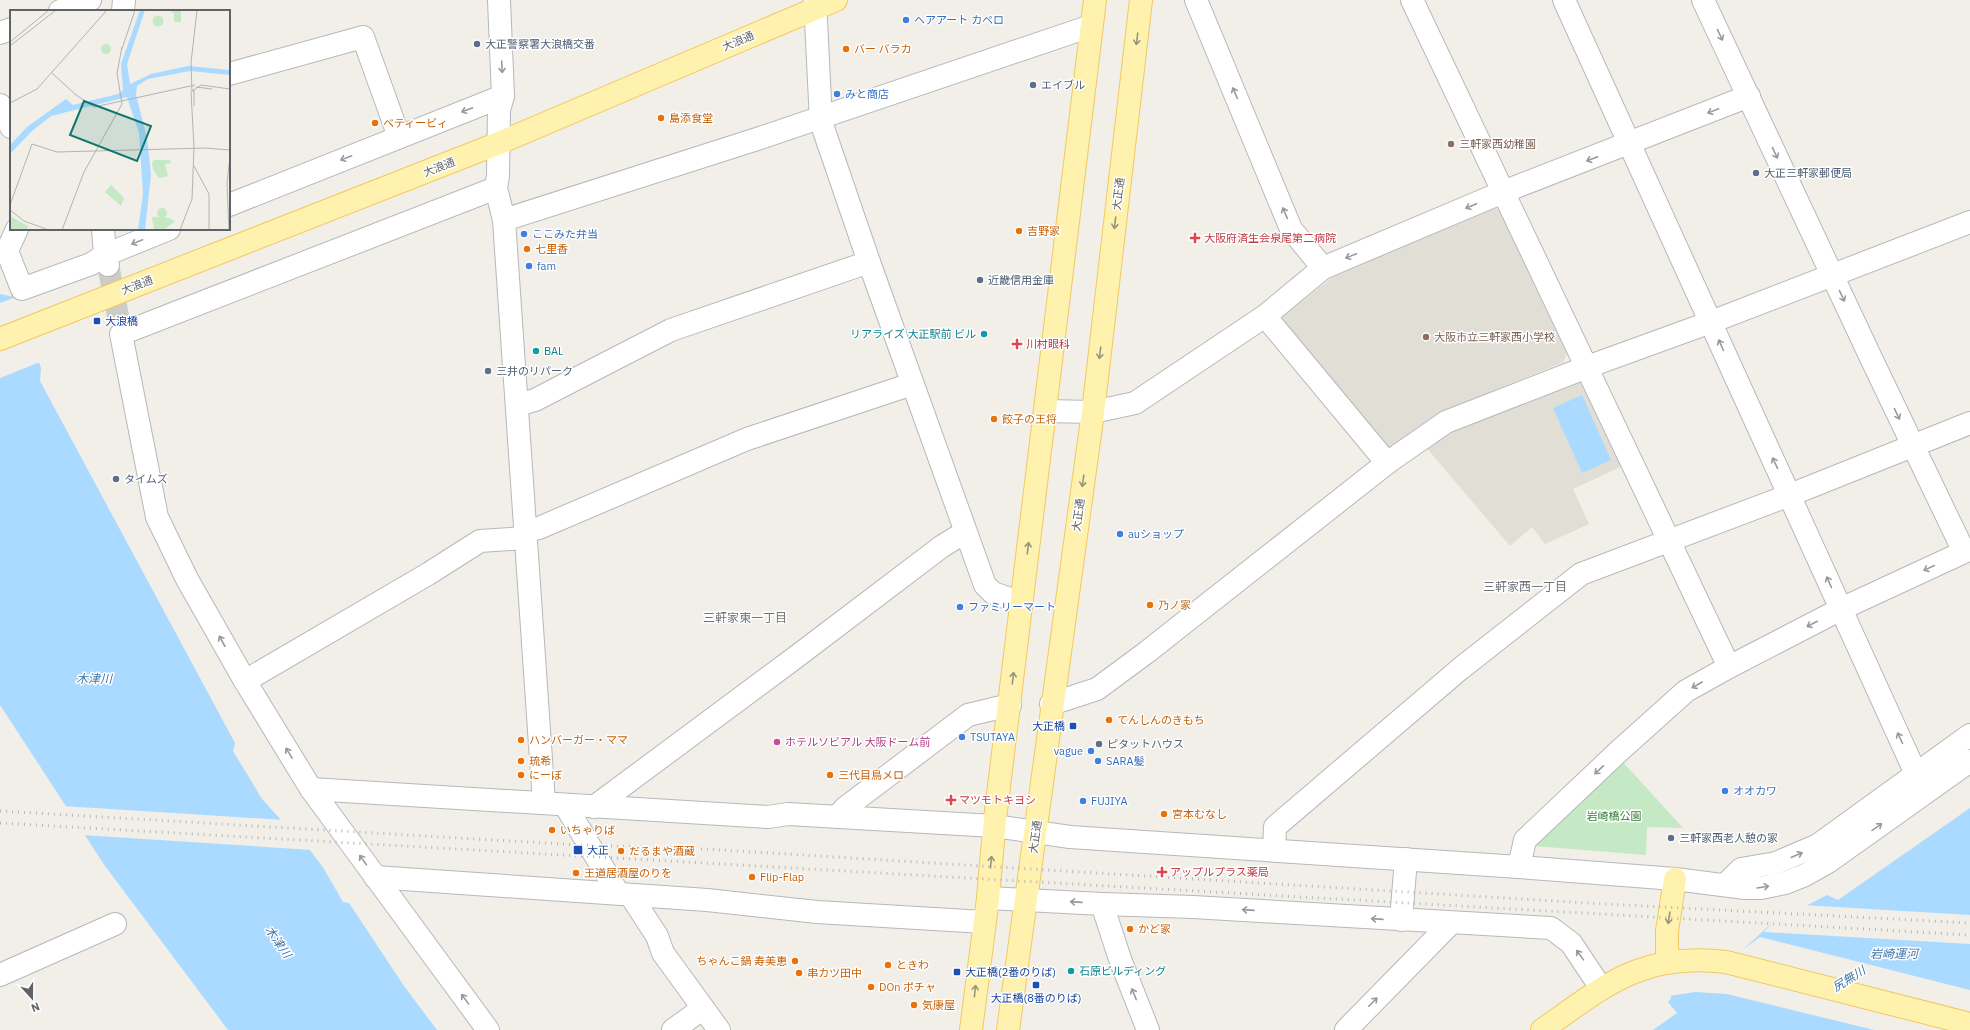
<svg xmlns="http://www.w3.org/2000/svg" width="1970" height="1030" viewBox="0 0 1970 1030" font-family="'IBM Plex Sans','Noto Sans JP',sans-serif">
	<style>
		.education { fill: #e1ded6 }
		.green { fill: #c5e8c5 }
		.water { fill: #aadaff }
		.pier { fill: #f1efe8 }
		.lines { fill: none; stroke-linecap: round; stroke-linejoin: round }
		.minor-tunnel { stroke: #ccccc8; stroke-width: 22; stroke-dasharray: 22 11; stroke-linecap: butt }
		.minor-casing { stroke: #b5b8bc; stroke-width: 24 }
		.major-casing { stroke: #f2c960; stroke-width: 24 }
		.minor { stroke: #fff; stroke-width: 22 }
		.major { stroke: #fff2af; stroke-width: 22 }
		.rail { stroke: #b6b7b8; stroke-width: 3; stroke-dasharray: 1 5; stroke-linecap: butt }
		.oneway { stroke: #979a9d }
		.oneway2 { stroke: #979581 }
		.shop-dot { fill: #3f7fe0; stroke: #fff; stroke-width: 1.5 }
		.service-dot { fill: #5c6f8a; stroke: #fff; stroke-width: 1.5 }
		.food-dot { fill: #e8710a; stroke: #fff; stroke-width: 1.5 }
		.education-dot { fill: #8d6e63; stroke: #fff; stroke-width: 1.5 }
		.health-dot { fill: #e0444e; stroke: #fff; stroke-width: 1.5 }
		.transit-dot { fill: #1a4fb4; stroke: #fff; stroke-width: 1.5 }
		.culture-dot { fill: #0f9aa8; stroke: #fff; stroke-width: 1.5 }
		.hotel-dot { fill: #d1479c; stroke: #fff; stroke-width: 1.5 }
		.labels { text-anchor: middle; stroke-width: 3; stroke-linejoin: round; paint-order: stroke }
		.shop-label { font-size: 11px; fill: #366cbe; stroke: #fff; text-anchor: start }
		.street-label { font-size: 11px; fill: #5f6368; stroke: #fff }
		.service-label { font-size: 11px; fill: #4e5e75; stroke: #fff; text-anchor: start }
		.food-label { font-size: 11px; fill: #c56008; stroke: #fff; text-anchor: start }
		.education-label { font-size: 11px; fill: #785e54; stroke: #fff; text-anchor: start }
		.health-label { font-size: 11px; fill: #be3a42; stroke: #fff; text-anchor: start }
		.transit-label { font-size: 11px; fill: #164399; stroke: #fff; text-anchor: start }
		.culture-label { font-size: 11px; fill: #0d838f; stroke: #fff; text-anchor: start }
		.hotel-label { font-size: 11px; fill: #b23c85; stroke: #fff; text-anchor: start }
		.park-label { font-size: 11px; fill: #348238; stroke: #fff }
		.neighbourhood-label { font-size: 12px; fill: #70757a; stroke: #fff }
		.water-label { font-size: 12px; font-style: italic; fill: #4174aa; stroke: #fff }
		.inset-road { fill: none; stroke: #b3b3b1; stroke-width: 1 }
		.view { fill: #0f766e; fill-opacity: 0.15; stroke: #0f766e; stroke-width: 2 }
		.inset-edge { fill: none; stroke: #5f6368; stroke-width: 2 }
	</style>
	<rect width="100%" height="100%" fill="#f1efe8"/>
	<g class="education">
		<polygon points="1494,208 1501,210 1567,351 1564,362 1444,411 1389,450 1280,319 1339,272"/>
		<polygon points="1579,380 1586,383 1625,465 1573,489 1589,524 1545,544 1532,527 1510,546 1425,446 1447,432"/>
	</g>
	<polygon class="green" points="1621,760 1683,828 1647,827 1646,855 1534,846"/>
	<g class="water">
		<polygon points="0,294 14,297 41,368 40,381 235,743 233,751 262,799 282,821 293,827 324,869 343,902 349,903 404,986 437,1030 228,1030 105,866 0,705"/>
		<polygon points="1582,395 1611,460 1582,473 1553,408"/>
		<polygon points="1970,808 1970,999 1920,1030 1653,1030 1677,1013 1668,1002 1671,998 1671,995 1687,993 1728,963 1771,924 1827,895 1838,900"/>
	</g>
	<g class="pier">
		<polygon points="16,297 40,362 0,378 0,303"/>
		<polygon points="63,806 284,820 294,826 312,850 82,835"/>
		<polygon points="1803,905 1970,915 1970,944 1764,932 1775,920"/>
		<polygon points="1760,937 1970,990 1970,1001 1923,1030 1874,1030 1727,994 1695,992 1669,996 1671,993 1686,991"/>
	</g>
	<g class="lines">
		<polyline class="minor-tunnel" points="108,265 120,326"/>
		<g class="minor-casing">
			<g id="minor">
				<polyline points="499,0 503,96 499,110 498,176 496,188 504,220 544,803"/>
				<polyline points="815,0 821,122 869,262 985,585 993,593 1022,603"/>
				<polyline points="1196,0 1291,229 1323,268"/>
				<polyline points="1412,0 1729,667"/>
				<polyline points="1564,0 1916,774"/>
				<polyline points="60,11 90,0"/>
				<polyline points="123,11 124,0"/>
				<polyline points="0,33 11,29"/>
				<polyline points="229,74 363,37 399,137"/>
				<polyline points="0,105 11,127"/>
				<polyline points="229,205 503,96"/>
				<polyline points="504,220 757,139 1091,26"/>
				<polyline points="17,229 7,251 22,289 91,264 105,255 169,229"/>
				<polyline points="103,229 105,255 108,265"/>
				<polyline points="1265,316 1387,463"/>
				<polyline points="518,405 535,400 671,330 869,262"/>
				<polyline points="1046,411 1093,412 1135,403 1265,316 1323,268 1503,192 1749,96"/>
				<polyline points="525,530 539,528 747,439 912,384"/>
				<polyline points="245,681 428,574 480,541 525,538"/>
				<polyline points="1051,704 1097,689 1147,652 1387,463 1446,422 1587,367 1711,322 1970,222"/>
				<polyline points="311,789 768,817 788,814 994,826 1070,837 1519,867 1675,879 1745,888 1761,888 1785,883 1805,875 1828,862 1970,761"/>
				<polyline points="565,805 618,893"/>
				<polyline points="594,807 796,657 941,547 965,532"/>
				<polyline points="837,817 845,808 968,715 1010,705"/>
				<polyline points="1274,849 1275,827 1460,669 1581,574 1790,495 1970,423"/>
				<polyline points="1519,867 1525,840 1618,752 1686,691 1729,667 1841,609 1964,552 1871,358 1703,0"/>
				<polyline points="375,877 707,900 817,912 984,922"/>
				<polyline points="1725,885 1741,869 1776,863 1818,845 1970,735"/>
				<polyline points="631,896 657,936 663,953 719,1030"/>
				<polyline points="988,898 1102,904 1193,907 1551,928 1571,943 1601,988"/>
				<polyline points="1102,904 1120,959 1148,1030"/>
				<polyline points="1401,920 1406,859"/>
				<polyline points="0,975 115,924"/>
				<polyline points="488,1030 311,789 245,681 187,579 157,517 121,334 496,188"/>
				<polyline points="673,1030 702,1009"/>
				<polyline points="1346,1030 1451,923"/>
			</g>
		</g>
		<g class="major-casing">
			<g id="major">
				<polyline points="0,339 499,143 836,0"/>
				<polyline points="1667,961 1667,931 1675,879"/>
				<polyline points="971,1030 988,898 995,819 1095,0"/>
				<polyline points="1008,1030 1093,412 1141,0"/>
				<path d="M1542 1030C1606 985 1642 952 1726 962L1970 1024"/>
			</g>
		</g>
		<use href="#minor" class="minor"/>
		<use href="#major" class="major"/>
		<g class="rail">
			<polyline points="0,811 579,845 704,849 1587,903 1970,923"/>
			<polyline points="0,823 1970,935"/>
		</g>
	</g>
	<defs><path id="oneway-shaft" d="M-6 0H5M1.5-3L5.5 0L1.5 3" fill="none" stroke-width="1.6" stroke-linecap="round" stroke-linejoin="round"/></defs>
	<g class="oneway">
		<use href="#oneway-shaft" transform="translate(1720 35) rotate(65)"/>
		<use href="#oneway-shaft" transform="translate(502 67) rotate(87)"/>
		<use href="#oneway-shaft" transform="translate(1235 93) rotate(-113)"/>
		<use href="#oneway-shaft" transform="translate(467 110) rotate(159)"/>
		<use href="#oneway-shaft" transform="translate(1713 111) rotate(158)"/>
		<use href="#oneway-shaft" transform="translate(1775 153) rotate(65)"/>
		<use href="#oneway-shaft" transform="translate(346 158) rotate(158)"/>
		<use href="#oneway-shaft" transform="translate(1592 159) rotate(159)"/>
		<use href="#oneway-shaft" transform="translate(1471 206) rotate(157)"/>
		<use href="#oneway-shaft" transform="translate(1285 213) rotate(-113)"/>
		<use href="#oneway-shaft" transform="translate(137 242) rotate(158)"/>
		<use href="#oneway-shaft" transform="translate(1351 256) rotate(158)"/>
		<use href="#oneway-shaft" transform="translate(1842 296) rotate(65)"/>
		<use href="#oneway-shaft" transform="translate(1721 345) rotate(-114)"/>
		<use href="#oneway-shaft" transform="translate(1897 414) rotate(65)"/>
		<use href="#oneway-shaft" transform="translate(1775 463) rotate(-115)"/>
		<use href="#oneway-shaft" transform="translate(1929 568) rotate(155)"/>
		<use href="#oneway-shaft" transform="translate(1829 582) rotate(-114)"/>
		<use href="#oneway-shaft" transform="translate(1812 624) rotate(153)"/>
		<use href="#oneway-shaft" transform="translate(222 641) rotate(-119)"/>
		<use href="#oneway-shaft" transform="translate(1697 685) rotate(150)"/>
		<use href="#oneway-shaft" transform="translate(1900 738) rotate(-115)"/>
		<use href="#oneway-shaft" transform="translate(289 753) rotate(-122)"/>
		<use href="#oneway-shaft" transform="translate(1599 770) rotate(137)"/>
		<use href="#oneway-shaft" transform="translate(1877 827) rotate(-35)"/>
		<use href="#oneway-shaft" transform="translate(1797 855) rotate(-23)"/>
		<use href="#oneway-shaft" transform="translate(363 860) rotate(-126)"/>
		<use href="#oneway-shaft" transform="translate(1763 887) rotate(-9)"/>
		<use href="#oneway-shaft" transform="translate(1076 902) rotate(-176)"/>
		<use href="#oneway-shaft" transform="translate(1248 910) rotate(-176)"/>
		<use href="#oneway-shaft" transform="translate(1377 919) rotate(-176)"/>
		<use href="#oneway-shaft" transform="translate(1580 955) rotate(-126)"/>
		<use href="#oneway-shaft" transform="translate(1134 994) rotate(-112)"/>
		<use href="#oneway-shaft" transform="translate(465 999) rotate(-126)"/>
		<use href="#oneway-shaft" transform="translate(1373 1002) rotate(-45)"/>
	</g>
	<g class="oneway2">
		<use href="#oneway-shaft" transform="translate(1137 39) rotate(97)"/>
		<use href="#oneway-shaft" transform="translate(1115 223) rotate(97)"/>
		<use href="#oneway-shaft" transform="translate(1100 353) rotate(97)"/>
		<use href="#oneway-shaft" transform="translate(1083 481) rotate(98)"/>
		<use href="#oneway-shaft" transform="translate(1028 548) rotate(-83)"/>
		<use href="#oneway-shaft" transform="translate(1013 678) rotate(-83)"/>
		<use href="#oneway-shaft" transform="translate(991 862) rotate(-85)"/>
		<use href="#oneway-shaft" transform="translate(1669 918) rotate(99)"/>
		<use href="#oneway-shaft" transform="translate(975 991) rotate(-84)"/>
	</g>
	<g class="shop-dot">
		<circle cx="906" cy="20" r="4"/>
		<circle cx="837" cy="94" r="4"/>
		<circle cx="524" cy="234" r="4"/>
		<circle cx="529" cy="266" r="4"/>
		<circle cx="1120" cy="534" r="4"/>
		<circle cx="960" cy="607" r="4"/>
		<circle cx="962" cy="737" r="4"/>
		<circle cx="1091" cy="751" r="4"/>
		<circle cx="1098" cy="761" r="4"/>
		<circle cx="1725" cy="791" r="4"/>
		<circle cx="1083" cy="801" r="4"/>
	</g>
	<g class="service-dot">
		<circle cx="477" cy="44" r="4"/>
		<circle cx="1033" cy="85" r="4"/>
		<circle cx="1756" cy="173" r="4"/>
		<circle cx="980" cy="280" r="4"/>
		<circle cx="488" cy="371" r="4"/>
		<circle cx="116" cy="479" r="4"/>
		<circle cx="1099" cy="744" r="4"/>
		<circle cx="1671" cy="838" r="4"/>
	</g>
	<g class="food-dot">
		<circle cx="846" cy="49" r="4"/>
		<circle cx="661" cy="118" r="4"/>
		<circle cx="375" cy="123" r="4"/>
		<circle cx="1019" cy="231" r="4"/>
		<circle cx="527" cy="249" r="4"/>
		<circle cx="994" cy="419" r="4"/>
		<circle cx="1150" cy="605" r="4"/>
		<circle cx="1109" cy="720" r="4"/>
		<circle cx="521" cy="740" r="4"/>
		<circle cx="521" cy="761" r="4"/>
		<circle cx="521" cy="775" r="4"/>
		<circle cx="830" cy="775" r="4"/>
		<circle cx="1164" cy="814" r="4"/>
		<circle cx="552" cy="830" r="4"/>
		<circle cx="621" cy="851" r="4"/>
		<circle cx="576" cy="873" r="4"/>
		<circle cx="752" cy="877" r="4"/>
		<circle cx="1130" cy="929" r="4"/>
		<circle cx="795" cy="961" r="4"/>
		<circle cx="888" cy="965" r="4"/>
		<circle cx="799" cy="973" r="4"/>
		<circle cx="871" cy="987" r="4"/>
		<circle cx="914" cy="1005" r="4"/>
	</g>
	<g class="education-dot">
		<circle cx="1451" cy="144" r="4"/>
		<circle cx="1426" cy="337" r="4"/>
	</g>
	<g class="health-dot">
		<path d="M1193 232h4v4h4v4h-4v4h-4v-4h-4v-4h4z"/>
		<path d="M1015 338h4v4h4v4h-4v4h-4v-4h-4v-4h4z"/>
		<path d="M949 794h4v4h4v4h-4v4h-4v-4h-4v-4h4z"/>
		<path d="M1160 866h4v4h4v4h-4v4h-4v-4h-4v-4h4z"/>
	</g>
	<g class="transit-dot">
		<rect x="93" y="317" width="8" height="8" rx="2"/>
		<rect x="1069" y="722" width="8" height="8" rx="2"/>
		<rect x="573" y="845" width="10" height="10" rx="2"/>
		<rect x="953" y="968" width="8" height="8" rx="2"/>
		<rect x="1032" y="981" width="8" height="8" rx="2"/>
	</g>
	<g class="culture-dot">
		<circle cx="984" cy="334" r="4"/>
		<circle cx="536" cy="351" r="4"/>
		<circle cx="1071" cy="971" r="4"/>
	</g>
	<circle class="hotel-dot" cx="777" cy="742" r="4"/>
	<g class="labels">
		<g class="shop-label">
			<text x="914" y="24">ヘアアート カペロ</text>
			<text x="845" y="98">みと商店</text>
			<text x="532" y="238">ここみた弁当</text>
			<text x="537" y="270">fam</text>
			<text x="1128" y="538">auショップ</text>
			<text x="968" y="611">ファミリーマート</text>
			<text x="970" y="741">TSUTAYA</text>
			<text x="1083" y="755" text-anchor="end">vague</text>
			<text x="1106" y="765">SARA髪</text>
			<text x="1733" y="795">オオカワ</text>
			<text x="1091" y="805">FUJIYA</text>
		</g>
		<g class="street-label">
			<text transform="translate(738 41) rotate(-23)" y="4">大浪通</text>
			<text transform="translate(439 167) rotate(-21)" y="4">大浪通</text>
			<text transform="translate(1118 194) rotate(-83)" y="4">大正通</text>
			<text transform="translate(137 285) rotate(-21)" y="4">大浪通</text>
			<text transform="translate(1078 515) rotate(-82)" y="4">大正通</text>
			<text transform="translate(1035 837) rotate(-82)" y="4">大正通</text>
		</g>
		<g class="service-label">
			<text x="485" y="48">大正警察署大浪橋交番</text>
			<text x="1041" y="89">エイブル</text>
			<text x="1764" y="177">大正三軒家郵便局</text>
			<text x="988" y="284">近畿信用金庫</text>
			<text x="496" y="375">三井のリパーク</text>
			<text x="124" y="483">タイムズ</text>
			<text x="1107" y="748">ピタットハウス</text>
			<text x="1679" y="842">三軒家西老人憩の家</text>
		</g>
		<g class="food-label">
			<text x="854" y="53">バー バラカ</text>
			<text x="669" y="122">島添食堂</text>
			<text x="383" y="127">べティービィ</text>
			<text x="1027" y="235">吉野家</text>
			<text x="535" y="253">七里香</text>
			<text x="1002" y="423">餃子の王将</text>
			<text x="1158" y="609">乃ノ家</text>
			<text x="1117" y="724">てんしんのきもち</text>
			<text x="529" y="744">ハンバーガー・ママ</text>
			<text x="529" y="765">琉希</text>
			<text x="529" y="779">にーぼ</text>
			<text x="838" y="779">三代目鳥メロ</text>
			<text x="1172" y="818">宮本むなし</text>
			<text x="560" y="834">いちゃりば</text>
			<text x="629" y="855">だるまや酒蔵</text>
			<text x="584" y="877">王道居酒屋のりを</text>
			<text x="760" y="881">Flip-Flap</text>
			<text x="1138" y="933">かど家</text>
			<text x="787" y="965" text-anchor="end">ちゃんこ鍋 寿美恵</text>
			<text x="896" y="969">ときわ</text>
			<text x="807" y="977">串カツ田中</text>
			<text x="879" y="991">DOn ポチャ</text>
			<text x="922" y="1009">気康屋</text>
		</g>
		<g class="education-label">
			<text x="1459" y="148">三軒家西幼稚園</text>
			<text x="1434" y="341">大阪市立三軒家西小学校</text>
		</g>
		<g class="health-label">
			<text x="1204" y="242">大阪府済生会泉尾第二病院</text>
			<text x="1026" y="348">川村眼科</text>
			<text x="959" y="804">マツモトキヨシ</text>
			<text x="1170" y="876">アップルプラス薬局</text>
		</g>
		<g class="transit-label">
			<text x="105" y="325">大浪橋</text>
			<text x="1065" y="730" text-anchor="end">大正橋</text>
			<text x="587" y="854">大正</text>
			<text x="965" y="976">大正橋(2番のりば)</text>
			<text x="1036" y="1002" text-anchor="middle">大正橋(8番のりば)</text>
		</g>
		<g class="culture-label">
			<text x="976" y="338" text-anchor="end">リアライズ 大正駅前 ビル</text>
			<text x="544" y="355">BAL</text>
			<text x="1079" y="975">石原ビルディング</text>
		</g>
		<g class="hotel-label">
			<text x="785" y="746">ホテルソビアル 大阪ドーム前</text>
		</g>
		<g class="park-label">
			<text x="1614" y="820">岩崎橋公園</text>
		</g>
		<g class="neighbourhood-label">
			<text x="1525" y="591">三軒家西一丁目</text>
			<text x="745" y="622">三軒家東一丁目</text>
		</g>
		<g class="water-label">
			<text x="94" y="683">木津川</text>
			<text transform="translate(278 942) rotate(55)" y="4">木津川</text>
			<text x="1894" y="958">岩崎運河</text>
			<text transform="translate(1849 979) rotate(-32)" y="4">尻無川</text>
		</g>
	</g>
	<g transform="translate(10 10)">
		<rect width="220" height="220" fill="#f1efe8"/>
		<path d="M158 0H171V12H164V3ZM142.5 11a5.5 5.5 0 1 1 11 0a5.5 5.5 0 1 1-11 0ZM91 39a5 5 0 1 1 10 0a5 5 0 1 1-10 0ZM144 150H160L161 153 155 154 158 166 149 168 143 159 142 153ZM101 175 114 188 111 196 95 182ZM147 203a5 5 0 1 1 10 0a5 5 0 1 1-10 0ZM0 206 18 216 17 220H0ZM142 207 159 208 165 211 154 220H144Z" fill="#c5e8c5"/>
		<path d="M130 0H135L117 54 120 74 141 64 178 56 220 60V65L180 61 138 69 127 76 126 85 137 128 141 164 135 220H128L133 184 129 123 117 87 41 106 22 121 0 144V135L17 117 56 89 63 95 108 84 113 80 111 54Z" fill="#aadaff"/>
		<path class="inset-road" d="M0 32 39 0M0 36 46 0M112 39 125 0M42 63 66 85 84 97 185 75M186 77 202 79M184 79V96M182 82 181 53 187 0M0 93 27 79 97 0M184 156 199 184V220M0 195 22 134 47 142 195 138 220 140M0 200 14 211 39 220M52 220 74 162 112 94 107 63 112 37M170 220 182 189 184 137 181 82 191 75 220 79M219 220 217 174 220 146"/>
		<path class="view" d="M74 91 141 116 127 151 60 125Z"/>
		<rect width="220" height="220" class="inset-edge"/>
	</g>
	<g transform="translate(32 998) rotate(159)" stroke="#ffffff" stroke-width="3" paint-order="stroke">
	<path d="M0-3L7 15L0 10L-7 15Z" fill="#5f6368"/>
	<text y="-6" font-size="11" font-weight="bold" text-anchor="middle" fill="#5f6368">N</text>
	</g>
</svg>
